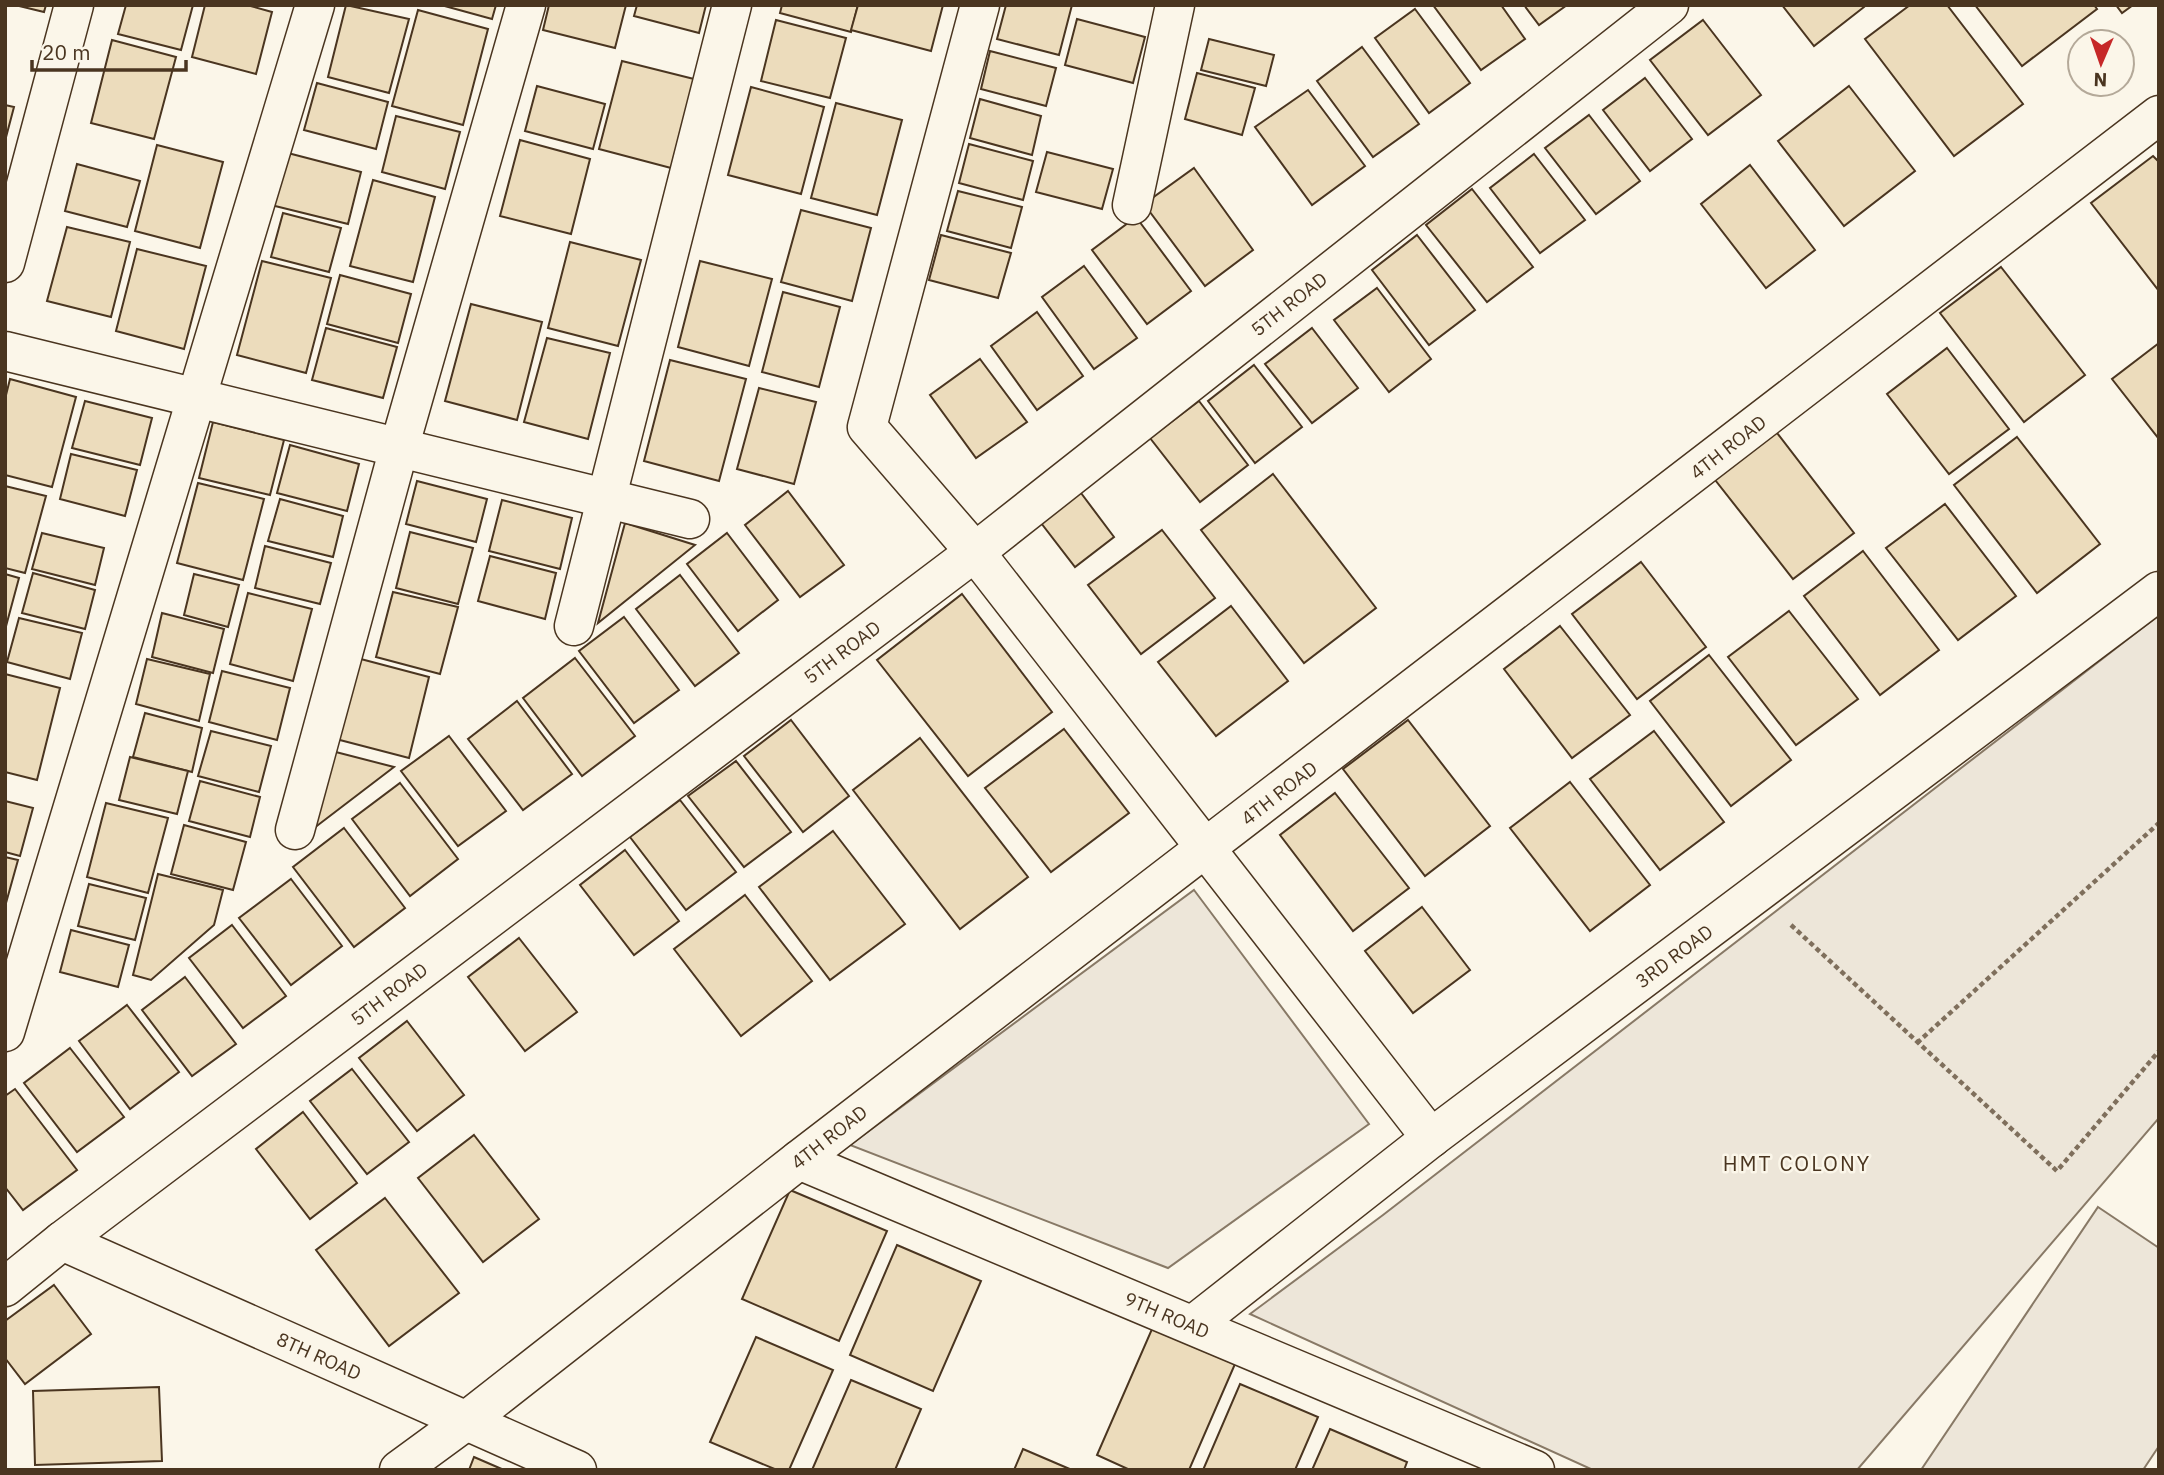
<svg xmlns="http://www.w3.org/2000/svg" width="2164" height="1475" viewBox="0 0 2164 1475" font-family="'IBM Plex Sans',sans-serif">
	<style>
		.green { fill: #ede6d9; stroke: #887966; stroke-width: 2 }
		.building { fill: #ecdcbc; stroke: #4a3520; stroke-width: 2 }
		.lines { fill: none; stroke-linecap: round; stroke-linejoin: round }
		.minor-casing { stroke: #4a3520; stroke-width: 41 }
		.path { stroke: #7f6f5c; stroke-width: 4.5; stroke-dasharray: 5 3.5; stroke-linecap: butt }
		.minor { stroke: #fbf6e9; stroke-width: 38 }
		.labels { text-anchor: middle; stroke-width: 5; stroke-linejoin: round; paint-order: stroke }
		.street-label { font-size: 19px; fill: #4a3520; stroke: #fbf6e9 }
		.neighbourhood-label { font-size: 21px; letter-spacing: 2px; fill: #4a3520; stroke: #fbf6e9 }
	</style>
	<rect width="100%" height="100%" fill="#fbf6e9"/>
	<g class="green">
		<polygon points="2159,615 2159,1118 1857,1470 1593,1470 1250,1314 1383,1215"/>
		<polygon points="1194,890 1369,1124 1168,1268 850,1145"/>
		<polygon points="2098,1207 2159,1248 2159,1446 2143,1470 1921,1470"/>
	</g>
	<g class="building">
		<polygon points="15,5 46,5 44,12"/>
		<polygon points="126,5 193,5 181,50 118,34"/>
		<polygon points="205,5 247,5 272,12 256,74 192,57"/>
		<polygon points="346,5 409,19 389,93 328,77"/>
		<polygon points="441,5 496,5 492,19"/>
		<polygon points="549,5 626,5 615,48 543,30"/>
		<polygon points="637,5 706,5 699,33 634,16"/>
		<polygon points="782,5 858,5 851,32 780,13"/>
		<polygon points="858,5 943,5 931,51 851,30"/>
		<polygon points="1006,5 1072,5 1059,55 997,39"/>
		<polygon points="1433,5 1501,5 1525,39 1481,70"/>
		<polygon points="1524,5 1567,5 1539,25"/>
		<polygon points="1782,5 1863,5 1864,7 1814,46"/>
		<polygon points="1910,5 1947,5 2023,104 1954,156 1865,39"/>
		<polygon points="1975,5 2094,5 2097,9 2022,66"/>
		<polygon points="2116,5 2133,5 2122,13"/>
		<polygon points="1415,9 1470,83 1429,113 1375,38"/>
		<polygon points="418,10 488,29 463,125 392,106"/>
		<polygon points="1077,19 1145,37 1133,83 1065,65"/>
		<polygon points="776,20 846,38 830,98 761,81"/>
		<polygon points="1703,20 1761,95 1708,135 1650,60"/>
		<polygon points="1209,39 1274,55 1266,86 1201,70"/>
		<polygon points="112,40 176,57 154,139 91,123"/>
		<polygon points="1362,47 1419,124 1373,157 1317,81"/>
		<polygon points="990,51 1056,68 1046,106 981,89"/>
		<polygon points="622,61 694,79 671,168 599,149"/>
		<polygon points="1197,73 1255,88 1242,135 1185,119"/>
		<polygon points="1645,78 1692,139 1650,171 1603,110"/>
		<polygon points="317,83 388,102 376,149 304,130"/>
		<polygon points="537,86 605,104 593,149 525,131"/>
		<polygon points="1849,86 1915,171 1844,226 1778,141"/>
		<polygon points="751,87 824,107 801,194 728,175"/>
		<polygon points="1308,90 1365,166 1312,205 1255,127"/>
		<polygon points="980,99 1041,116 1032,155 970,138"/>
		<polygon points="836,103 902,120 877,215 811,198"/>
		<polygon points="5,105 14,107 5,141"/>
		<polygon points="1589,115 1640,181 1596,214 1545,148"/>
		<polygon points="396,116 460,132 445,189 382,172"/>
		<polygon points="520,140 590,159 571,234 500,216"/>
		<polygon points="969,144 1033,161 1023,200 959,183"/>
		<polygon points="157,145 223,162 200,248 135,231"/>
		<polygon points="284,152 361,172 348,224 271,205"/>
		<polygon points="1047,152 1113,169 1102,209 1036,192"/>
		<polygon points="1534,154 1585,220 1540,253 1490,188"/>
		<polygon points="2153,156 2159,162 2159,291 2091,203"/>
		<polygon points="77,164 140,181 127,227 65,211"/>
		<polygon points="1750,165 1815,250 1766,288 1701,204"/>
		<polygon points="1194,168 1253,250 1205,286 1144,204"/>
		<polygon points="373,180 435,197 413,282 350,266"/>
		<polygon points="1472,189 1533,267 1487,302 1426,225"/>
		<polygon points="958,191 1022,207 1011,248 947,231"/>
		<polygon points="801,210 871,228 852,301 781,282"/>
		<polygon points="283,213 341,228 329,272 271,257"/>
		<polygon points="1136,217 1191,291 1147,324 1092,250"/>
		<polygon points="67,227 130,242 111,317 47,301"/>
		<polygon points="941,235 1011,253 998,298 929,280"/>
		<polygon points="1417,235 1475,310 1429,345 1372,270"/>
		<polygon points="570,242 641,260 618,346 548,328"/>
		<polygon points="137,249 206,266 184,349 116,331"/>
		<polygon points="262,261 331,278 306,373 237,355"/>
		<polygon points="700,261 772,279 749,366 678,347"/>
		<polygon points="1084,266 1137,338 1094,369 1042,297"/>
		<polygon points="2001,267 2085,375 2024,422 1940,313"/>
		<polygon points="340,275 411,294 398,343 327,324"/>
		<polygon points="1377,288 1431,359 1389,392 1334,320"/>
		<polygon points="783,292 840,307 819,387 762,372"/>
		<polygon points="471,304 542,322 517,420 445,401"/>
		<polygon points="1037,312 1083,376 1037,410 991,346"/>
		<polygon points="326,328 397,347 383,398 312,380"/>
		<polygon points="1312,328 1358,388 1312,423 1265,364"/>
		<polygon points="547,338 610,353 588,439 524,422"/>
		<polygon points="2159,343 2159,439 2112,379"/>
		<polygon points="1947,348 2009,429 1949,474 1887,394"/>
		<polygon points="980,359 1027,422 976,458 930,395"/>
		<polygon points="670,360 746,379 719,481 644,461"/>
		<polygon points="1254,365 1302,427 1255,463 1208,401"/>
		<polygon points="10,379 76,397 52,487 5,475 5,399"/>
		<polygon points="759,388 816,402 794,484 737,469"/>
		<polygon points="85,401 152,418 140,465 72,448"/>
		<polygon points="1199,401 1248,465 1200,502 1150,438"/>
		<polygon points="213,422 284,440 270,495 199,478"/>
		<polygon points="1774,429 1854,533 1793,579 1712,476"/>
		<polygon points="2017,437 2100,544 2037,593 1954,485"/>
		<polygon points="290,445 359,464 347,511 277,493"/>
		<polygon points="71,454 137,470 125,516 60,499"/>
		<polygon points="1273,474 1376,608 1304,663 1201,530"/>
		<polygon points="417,481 487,499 476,542 406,524"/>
		<polygon points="198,483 264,499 243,580 177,563"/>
		<polygon points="5,486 46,496 25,573 5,568"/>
		<polygon points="1078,489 1114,537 1075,567 1038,519"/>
		<polygon points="788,491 844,565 800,597 745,525"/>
		<polygon points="280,499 343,516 333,557 268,541"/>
		<polygon points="502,500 572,518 560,569 489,551"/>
		<polygon points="1945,504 2016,596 1958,640 1886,548"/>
		<polygon points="625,523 695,545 598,623"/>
		<polygon points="1162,530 1215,598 1141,654 1088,585"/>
		<polygon points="410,532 473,548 458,604 396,588"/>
		<polygon points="42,533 104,548 95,585 32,569"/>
		<polygon points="727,533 778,600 738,631 687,564"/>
		<polygon points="265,546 331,563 320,604 255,588"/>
		<polygon points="1863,551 1939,650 1880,695 1804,596"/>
		<polygon points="490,556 556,573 545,619 478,601"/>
		<polygon points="1641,562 1706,647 1637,699 1572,614"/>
		<polygon points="33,573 95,590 85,629 22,613"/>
		<polygon points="5,574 19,578 5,630"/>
		<polygon points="194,574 239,585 228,627 184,615"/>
		<polygon points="680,575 739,653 695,686 636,609"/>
		<polygon points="393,592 458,607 440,674 376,657"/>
		<polygon points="248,593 312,609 293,681 230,664"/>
		<polygon points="962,594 1052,712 968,776 877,660"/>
		<polygon points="1231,606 1288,681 1216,736 1158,662"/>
		<polygon points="1789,611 1858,699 1796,745 1728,657"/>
		<polygon points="162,613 224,629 213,673 152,657"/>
		<polygon points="624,617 679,690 634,723 579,651"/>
		<polygon points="19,618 82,633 70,679 7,662"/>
		<polygon points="1560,626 1630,715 1572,758 1504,669"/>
		<polygon points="1709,655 1791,760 1731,806 1650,701"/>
		<polygon points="357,658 429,677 409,758 336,739"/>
		<polygon points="575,658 635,736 582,776 523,698"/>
		<polygon points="147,659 210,674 199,721 136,704"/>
		<polygon points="222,671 290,688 277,740 209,722"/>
		<polygon points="5,674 60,688 37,780 5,772"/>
		<polygon points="517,701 572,774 523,810 468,739"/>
		<polygon points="145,713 202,728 192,772 133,757"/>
		<polygon points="791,720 849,796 803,832 744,756"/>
		<polygon points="1408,720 1490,826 1425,876 1343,769"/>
		<polygon points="1064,729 1129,813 1051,872 985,788"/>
		<polygon points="211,731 271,746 259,792 198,776"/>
		<polygon points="1654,731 1724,822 1660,870 1590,779"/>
		<polygon points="449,736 506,811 458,846 401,771"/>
		<polygon points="920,738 1028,877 960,929 853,790"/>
		<polygon points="328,750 394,767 305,835"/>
		<polygon points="130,757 188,771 177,814 119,800"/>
		<polygon points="736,761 791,832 744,867 688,796"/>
		<polygon points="200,781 260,797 250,837 189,821"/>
		<polygon points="1570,782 1650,885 1590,931 1510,828"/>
		<polygon points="400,783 458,859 410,896 352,819"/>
		<polygon points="1335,793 1409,888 1353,931 1280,835"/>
		<polygon points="680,800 736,872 686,910 630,837"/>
		<polygon points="5,801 33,808 20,856 5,852"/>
		<polygon points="106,803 168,818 148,893 87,877"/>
		<polygon points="184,825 246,842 233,890 171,874"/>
		<polygon points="344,828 405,908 354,947 293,867"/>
		<polygon points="833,831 905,924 830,980 759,887"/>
		<polygon points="625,850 679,921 634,955 580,885"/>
		<polygon points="5,857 18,860 6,903 5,903"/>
		<polygon points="158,874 223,890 214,925 151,980 133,975"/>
		<polygon points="291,879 342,946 291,985 239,918"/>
		<polygon points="89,884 146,898 135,940 78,926"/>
		<polygon points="745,895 812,981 741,1036 674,949"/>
		<polygon points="1422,907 1470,970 1413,1013 1365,951"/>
		<polygon points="232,925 286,996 243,1028 189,958"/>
		<polygon points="71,930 129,945 118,987 60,972"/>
		<polygon points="519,938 577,1012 525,1051 468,977"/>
		<polygon points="185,977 236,1044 192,1076 142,1010"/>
		<polygon points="127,1005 179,1072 130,1109 79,1041"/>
		<polygon points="407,1021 464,1095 417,1131 359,1058"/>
		<polygon points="70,1048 124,1117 77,1152 24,1083"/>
		<polygon points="352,1069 409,1142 367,1174 310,1101"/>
		<polygon points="15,1089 77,1170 23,1210 5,1187 5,1096"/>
		<polygon points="303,1112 357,1183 310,1219 256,1149"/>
		<polygon points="474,1135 539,1219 483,1262 418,1178"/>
		<polygon points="790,1190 887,1231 839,1341 742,1299"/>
		<polygon points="385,1198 459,1293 389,1346 316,1250"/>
		<polygon points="897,1245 981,1281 933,1391 850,1355"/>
		<polygon points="54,1285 91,1334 25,1384 5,1358 5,1321"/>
		<polygon points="1152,1329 1235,1364 1189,1470 1130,1470 1097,1455"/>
		<polygon points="756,1337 833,1370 789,1470 777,1470 710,1442"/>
		<polygon points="851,1380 921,1409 895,1470 812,1470"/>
		<polygon points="1240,1384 1318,1417 1295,1470 1203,1470"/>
		<polygon points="159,1387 162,1461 35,1465 33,1391"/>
		<polygon points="1330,1429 1407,1462 1404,1470 1312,1470"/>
		<polygon points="1023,1449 1072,1470 1014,1470"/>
		<polygon points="474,1457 504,1470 469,1470"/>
	</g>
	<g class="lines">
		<g class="minor-casing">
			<g id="minor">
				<polyline points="980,5 867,427 975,552 1431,1138"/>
				<polyline points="1132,205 1175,5"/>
				<polyline points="5,263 74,5"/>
				<polyline points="5,351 690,519"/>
				<polyline points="574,626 732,5"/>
				<polyline points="295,830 399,448 526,5"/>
				<polyline points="5,1032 315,5"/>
				<polyline points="799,1160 1535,1470"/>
				<polyline points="62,1241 577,1470"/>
				<polyline points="5,1287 62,1241 975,552 1669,5"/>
				<polyline points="1193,1325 1431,1138 2159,591"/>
				<polyline points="399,1470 466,1421 799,1160 2159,115"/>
			</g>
		</g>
		<g class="path">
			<polyline points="1791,925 2057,1171 2159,1051"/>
			<polyline points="1917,1043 2159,823"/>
		</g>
		<use href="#minor" class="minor"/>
	</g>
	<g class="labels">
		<g class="street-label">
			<text transform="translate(1289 304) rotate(-38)" y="7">5TH ROAD</text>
			<text transform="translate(1728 447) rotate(-38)" y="7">4TH ROAD</text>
			<text transform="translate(842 652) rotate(-37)" y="7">5TH ROAD</text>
			<text transform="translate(1279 793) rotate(-38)" y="7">4TH ROAD</text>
			<text transform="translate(1674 956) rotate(-37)" y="7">3RD ROAD</text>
			<text transform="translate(389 994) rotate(-37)" y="7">5TH ROAD</text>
			<text transform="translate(829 1137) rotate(-38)" y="7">4TH ROAD</text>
			<text transform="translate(1167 1315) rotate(23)" y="7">9TH ROAD</text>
			<text transform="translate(319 1356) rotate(24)" y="7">8TH ROAD</text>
		</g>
		<g class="neighbourhood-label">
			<text x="1797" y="1171">HMT COLONY</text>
		</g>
	</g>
	<rect width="2164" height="1475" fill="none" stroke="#4a3520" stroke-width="14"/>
	<g transform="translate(2101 63) rotate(182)"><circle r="33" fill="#fbf6e9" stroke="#b4a999" stroke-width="2"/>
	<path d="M0-5L12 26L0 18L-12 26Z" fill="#c62828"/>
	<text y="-10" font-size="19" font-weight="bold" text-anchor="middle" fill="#4a3520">N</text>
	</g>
	<path d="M32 60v10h154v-10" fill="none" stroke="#4a3520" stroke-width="3.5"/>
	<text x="42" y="60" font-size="21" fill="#4a3520" stroke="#fbf6e9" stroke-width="5" paint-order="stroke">20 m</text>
</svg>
